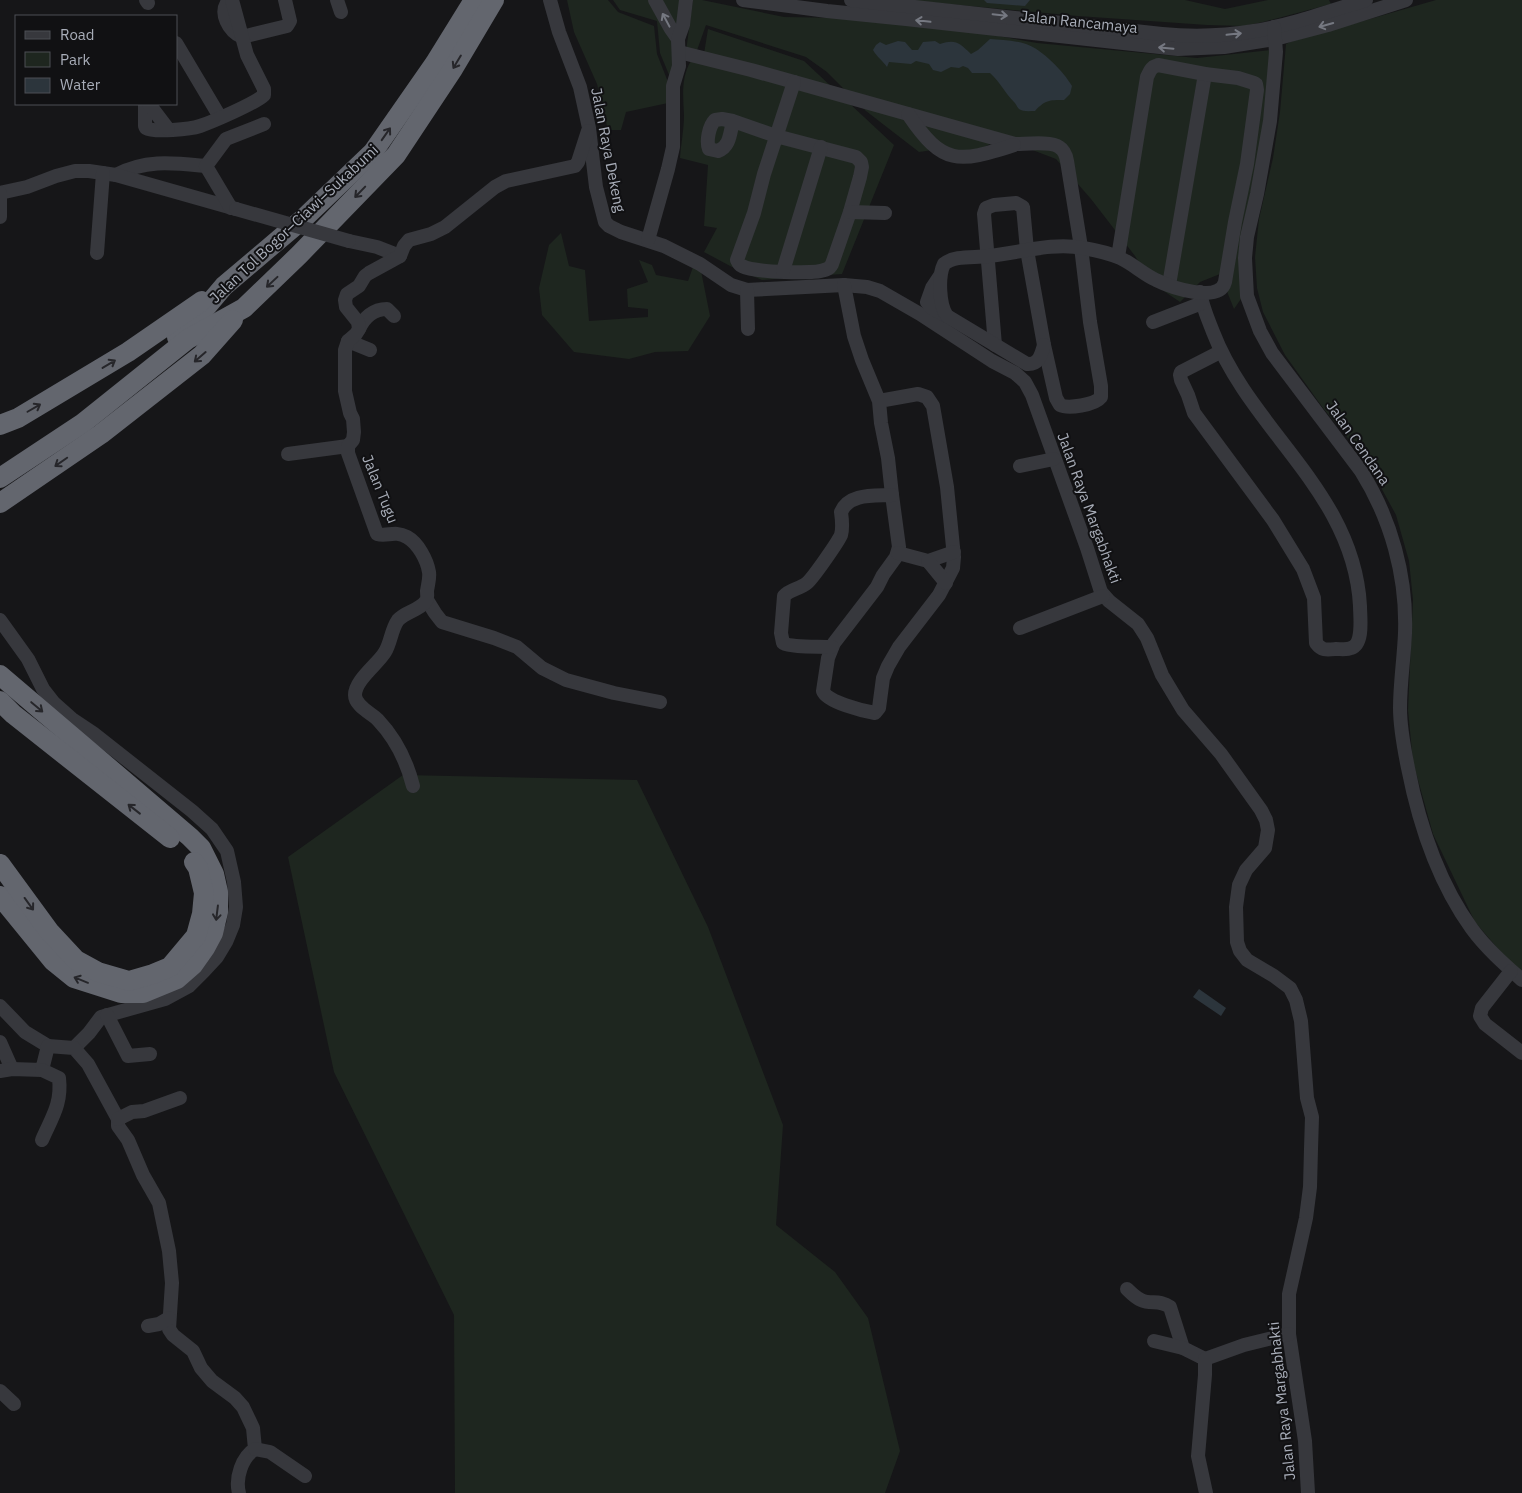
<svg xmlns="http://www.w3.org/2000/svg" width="1522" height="1493" viewBox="0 0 1522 1493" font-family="'IBM Plex Sans',sans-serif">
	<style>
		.green { fill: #1e261f }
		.water { fill: #2c353c }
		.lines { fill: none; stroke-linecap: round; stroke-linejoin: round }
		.minor { stroke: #37383d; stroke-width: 14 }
		.highway { stroke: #63666e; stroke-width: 20 }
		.minor-bridge { stroke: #37383d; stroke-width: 14 }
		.oneway { stroke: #757881 }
		.oneway2 { stroke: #26262a }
		.labels { text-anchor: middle; stroke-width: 4; stroke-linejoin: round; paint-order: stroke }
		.street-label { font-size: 15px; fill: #a8adb8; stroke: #111113 }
	</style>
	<rect width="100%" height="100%" fill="#161618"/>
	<g class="green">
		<polygon points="567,0 608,0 618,12 654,26 657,54 668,82 668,103 626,112 621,130 608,130 597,84 574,32"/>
		<polygon points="613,0 682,0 672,82 660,53 657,21 620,10"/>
		<polygon points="693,0 702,0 784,17 906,19 1037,43 1197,58 1271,50 1245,293 1234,309 1220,274 1200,282 1180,302 1152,283 1135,256 1091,199 1056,159 1001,138 957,162 940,149 919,152 866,111 827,72 806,57 706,25 695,56 686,51"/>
		<polygon points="906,0 1185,0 1225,9 1268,0 1329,0 1331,4 1263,22 1243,26 1207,25 1078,16"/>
		<polygon points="1436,0 1522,0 1522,972 1506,958 1475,922 1433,834 1413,762 1408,710 1413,600 1409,561 1396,515 1366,460 1323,408 1285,355 1263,312 1257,288 1255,257 1259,219 1273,158 1280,112 1286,44 1290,42"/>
		<path d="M708 29 804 61 894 145 842 274 762 280 732 267 704 252 717 228 704 226 708 165 680 158C681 144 684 129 684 115 683 96 681 77 691 61L703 60Z"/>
		<polygon points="561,233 569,266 585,270 589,321 648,317 648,309 628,307 627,289 648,282 639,260 652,265 656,275 688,281 693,267 701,271 710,316 688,351 655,352 629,359 574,352 542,315 539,288 549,245"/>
		<polygon points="403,775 637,780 708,927 783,1125 776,1225 835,1272 868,1318 900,1451 885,1493 455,1493 454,1315 334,1072 288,857"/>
	</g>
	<g class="water">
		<polygon points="984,0 1030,0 1025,6 987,3"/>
		<path d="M990 39C1001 40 1014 40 1026 44 1042 49 1064 72 1072 86L1070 94 1064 100C1049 100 1045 100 1035 111 1030 111 1023 112 1019 109 1017 107 1016 104 1014 102 1005 93 1000 82 990 73H972L968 68 963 66 959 68 951 67 941 72 933 70 929 64 916 61 911 64 889 62 887 67C883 61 876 56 873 50L876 45 880 42 886 45 898 41 905 42 912 50H918L923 42 935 41 940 44C956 39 959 43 971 54L978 50Z"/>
		<polygon points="1199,989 1226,1008 1221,1016 1193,997"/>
	</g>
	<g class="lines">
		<g class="minor">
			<polyline points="146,0 148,3"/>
			<path d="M229 0C218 13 229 31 242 37L287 26 290 21 285 0"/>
			<polyline points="337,0 341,12"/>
			<polyline points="550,0 559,32 580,87 589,128 596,187 605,222 609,226 621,232 664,246 700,264 731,285 747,290 844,285 867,287 880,291 920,314 992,361 1015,373 1025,382 1032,395 1087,548 1101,592 1109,601 1138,624 1147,638 1162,675 1183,710 1221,754 1261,810 1266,820 1268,830 1265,848 1246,870 1239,885 1236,907 1237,942 1240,951 1247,960 1274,976 1290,988 1296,1000 1301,1021 1307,1098 1312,1117 1311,1149 1310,1187 1306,1218 1289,1294 1289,1334 1305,1441 1308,1493"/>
			<polyline points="655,0 671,29 678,39"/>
			<polyline points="743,0 827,11 906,19 1178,49 1224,47 1275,39 1328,25 1406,0"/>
			<path d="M851 0 1162 34C1192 37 1224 36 1254 31 1292 25 1329 11 1366 0"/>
			<path d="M1274 27 1276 52 1270 121 1257 194 1247 237 1245 258 1247 296 1260 331 1272 353 1361 471C1391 519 1407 576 1405 633 1404 658 1400 683 1400 708 1400 729 1404 748 1408 768 1419 824 1438 882 1472 929 1486 948 1504 964 1522 980"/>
			<polyline points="176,43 220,117"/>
			<path d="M679 52 751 70 1015 144C1026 144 1051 141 1059 147 1064 150 1066 155 1067 161L1081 247 1090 322 1101 386V397C1095 405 1068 409 1060 405L1056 398 1044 345 1027 250 1023 207 1016 203 994 205 986 208 984 214 995 345"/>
			<path d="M145 104V126L146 128C154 133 191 129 200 126 212 122 256 103 264 95V89L247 55 232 0"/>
			<polyline points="149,104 168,129"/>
			<path d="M908 114C943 166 958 163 1014 145"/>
			<path d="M733 121C730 133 730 147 718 151L709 149C706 141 709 126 715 120L722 119 733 121 776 136 856 157 861 162 862 167 860 177 850 212 832 264C831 266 830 268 827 269 816 275 753 272 742 266 738 264 739 263 737 260L754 213 764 174 794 82"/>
			<path d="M116 175C146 159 174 163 206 166"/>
			<polyline points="0,193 27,187 56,176 75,171 89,171 116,175 236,209"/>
			<polyline points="231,208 206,166 226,139 264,124"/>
			<polyline points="850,212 885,213"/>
			<polyline points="0,217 0,193"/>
			<polyline points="648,240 668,169 673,147 673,86 679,66 678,39 683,25 686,0"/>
			<polyline points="349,241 377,247 400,256"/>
			<polyline points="97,253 103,173"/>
			<polyline points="783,271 821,147"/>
			<polyline points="940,276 932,288 927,302 932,308 947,316"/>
			<path d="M844 285 854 336 862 360 879 401 881 423 888 458 892 495 899 547 896 557 883 575 877 587 834 643 828 658 823 691C827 702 863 711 875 713L879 708 883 678 888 666 899 647 939 595 953 568 954 557 947 487 933 406 927 397 918 394 879 401"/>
			<polyline points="1169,285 1205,74"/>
			<polyline points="747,290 748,329"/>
			<path d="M1200 292C1202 306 1208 319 1213 332 1251 431 1354 492 1360 606 1360 617 1364 644 1351 648 1347 650 1341 649 1336 649 1327 650 1322 651 1316 643L1314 598 1303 569 1273 520 1194 413 1188 395 1181 380 1180 375 1181 372 1220 352"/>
			<polyline points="1153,322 1202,303"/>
			<path d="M359 329C364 318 373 309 387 309L394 316"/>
			<polyline points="348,341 370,350"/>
			<path d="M1044 345C1041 355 1039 365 1027 364L947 316C939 305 938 276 944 264 955 255 974 258 988 256 1019 253 1052 242 1083 248 1095 250 1109 253 1120 258 1133 264 1143 274 1156 280 1170 287 1219 304 1225 282L1235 222 1247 164 1257 90 1256 84 1254 83 1238 78 1205 74 1158 65C1151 67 1150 71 1147 77L1118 257"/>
			<polyline points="288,454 348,446"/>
			<polyline points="1020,466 1054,459"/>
			<polyline points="898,553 928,561 954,552"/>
			<polyline points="928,561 946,583"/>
			<polyline points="427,600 435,613 442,622 494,638 517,647 542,668 566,680 614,693 660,702"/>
			<polyline points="0,620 28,659 43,689 54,703 72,719 93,733 192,811 212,829 227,851 234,882 236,907 233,925 226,942 217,957 204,971 189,986 165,999 101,1017 89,1033 74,1048"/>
			<polyline points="1020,628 1103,596"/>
			<path d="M832 647C820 646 792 648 783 643L781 633 784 596C790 589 800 589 807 583 813 578 838 542 841 535 843 528 842 519 841 512 849 493 874 496 892 495"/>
			<path d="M413 786C407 762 395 738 378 720 371 713 355 706 355 695 355 680 378 664 385 652 391 642 391 630 398 620 406 611 419 611 426 601 428 598 427 595 427 591 428 584 430 578 429 572 427 560 418 543 407 537 394 530 388 537 377 534L348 453V446L353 440 354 432 353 419 350 413 345 391V350L348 341 356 334 359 329 358 322 346 307 345 300 347 294 359 286 365 276 369 273 400 256 404 246 409 240 431 234 445 227 495 187 506 181 575 166 578 162 588 131"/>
			<polyline points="1511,971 1482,1008 1480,1016 1485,1024 1522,1053"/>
			<polyline points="0,1006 25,1032 48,1046"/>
			<polyline points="107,1015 128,1056 150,1054"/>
			<polyline points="0,1042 12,1069"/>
			<path d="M0 1071 12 1069 42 1070 48 1046 74 1048 88 1064 118 1119V1126L128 1140 143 1175 159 1203 169 1251 172 1283 169 1329 173 1335 193 1351 201 1368 212 1381 235 1398 243 1407 253 1428 255 1449C242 1457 235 1478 239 1493"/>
			<polyline points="118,1119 132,1112 144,1111 180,1098"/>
			<path d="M42 1140C52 1117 62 1104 59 1078L42 1070"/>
			<path d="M1127 1289C1131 1293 1136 1298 1141 1300 1151 1305 1159 1299 1170 1307L1183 1348"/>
			<polyline points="148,1326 159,1324 169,1318"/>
			<polyline points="1154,1341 1183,1348 1205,1359"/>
			<polyline points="0,1391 14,1404"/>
			<polyline points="255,1449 270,1452 305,1476"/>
			<polyline points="1206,1493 1198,1456 1205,1375 1205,1359 1244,1345 1289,1334"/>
		</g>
		<g class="highway">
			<polyline points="177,337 185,332 224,286 303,219 373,152 435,63 474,0"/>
			<polyline points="0,425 18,418 128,352 202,301"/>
			<polyline points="0,478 83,423 188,339 244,308 299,255 396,155 453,69 494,0"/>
			<polyline points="0,503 101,434 202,355 233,320"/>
			<polyline points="0,675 190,837 201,848 214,874 218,892 218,912 213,933 205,948 193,965 177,979 143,993 121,993 74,978 53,961 0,896"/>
			<polyline points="0,701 13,714 170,838"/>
			<polyline points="0,864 49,931 76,960 98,972 129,981 153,974 170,967 196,936 202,914 204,893 198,868 194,862"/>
		</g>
		<polyline class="minor-bridge" points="236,209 349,241"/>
	</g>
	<defs><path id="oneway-shaft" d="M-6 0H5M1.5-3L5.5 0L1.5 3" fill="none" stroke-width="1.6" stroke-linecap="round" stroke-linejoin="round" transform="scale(1.25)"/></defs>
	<g class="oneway">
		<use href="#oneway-shaft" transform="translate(1000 15) rotate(6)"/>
		<use href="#oneway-shaft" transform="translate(666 20) rotate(-118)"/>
		<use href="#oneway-shaft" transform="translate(923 21) rotate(-174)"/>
		<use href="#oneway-shaft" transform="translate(1326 25) rotate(164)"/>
		<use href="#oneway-shaft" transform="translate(1234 34) rotate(-6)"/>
		<use href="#oneway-shaft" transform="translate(1166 48) rotate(-175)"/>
	</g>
	<g class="oneway2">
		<use href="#oneway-shaft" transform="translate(457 62) rotate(121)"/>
		<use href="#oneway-shaft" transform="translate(386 134) rotate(-55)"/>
		<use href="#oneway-shaft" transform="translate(360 192) rotate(134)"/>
		<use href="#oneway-shaft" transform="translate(272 282) rotate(137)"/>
		<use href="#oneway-shaft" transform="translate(200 357) rotate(139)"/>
		<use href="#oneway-shaft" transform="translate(109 364) rotate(-31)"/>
		<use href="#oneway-shaft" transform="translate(34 408) rotate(-30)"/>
		<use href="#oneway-shaft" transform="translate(61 462) rotate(145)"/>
		<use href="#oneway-shaft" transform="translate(37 707) rotate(40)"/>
		<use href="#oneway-shaft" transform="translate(134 809) rotate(-142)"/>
		<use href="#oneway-shaft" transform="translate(29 904) rotate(54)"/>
		<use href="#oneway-shaft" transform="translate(217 913) rotate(97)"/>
		<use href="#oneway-shaft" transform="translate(81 980) rotate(-158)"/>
	</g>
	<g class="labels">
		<g class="street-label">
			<text transform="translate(1079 22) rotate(6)" y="5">Jalan Rancamaya</text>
			<text transform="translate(608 150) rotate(79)" y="5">Jalan Raya Dekeng</text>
			<text transform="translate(294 224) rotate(-43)" y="5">Jalan Tol Bogor–Ciawi–Sukabumi</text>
			<text transform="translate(1358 443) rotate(55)" y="5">Jalan Cendana</text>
			<text transform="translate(380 489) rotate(68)" y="5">Jalan Tugu</text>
			<text transform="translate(1089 508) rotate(70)" y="5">Jalan Raya Margabhakti</text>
			<text transform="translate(1282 1401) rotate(-96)" y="5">Jalan Raya Margabhakti</text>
		</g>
	</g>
	<rect x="15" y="15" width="162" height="90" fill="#111113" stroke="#4d4f55"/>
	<rect x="25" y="31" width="25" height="8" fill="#37383d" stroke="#4d4f55"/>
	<text x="60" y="40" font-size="15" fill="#a8adb8">Road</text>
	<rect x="25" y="52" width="25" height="15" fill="#1e261f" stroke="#4d4f55"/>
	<text x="60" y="65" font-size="15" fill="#a8adb8">Park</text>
	<rect x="25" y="78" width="25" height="15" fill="#2c353c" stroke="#4d4f55"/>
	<text x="60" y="90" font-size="15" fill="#a8adb8">Water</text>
</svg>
